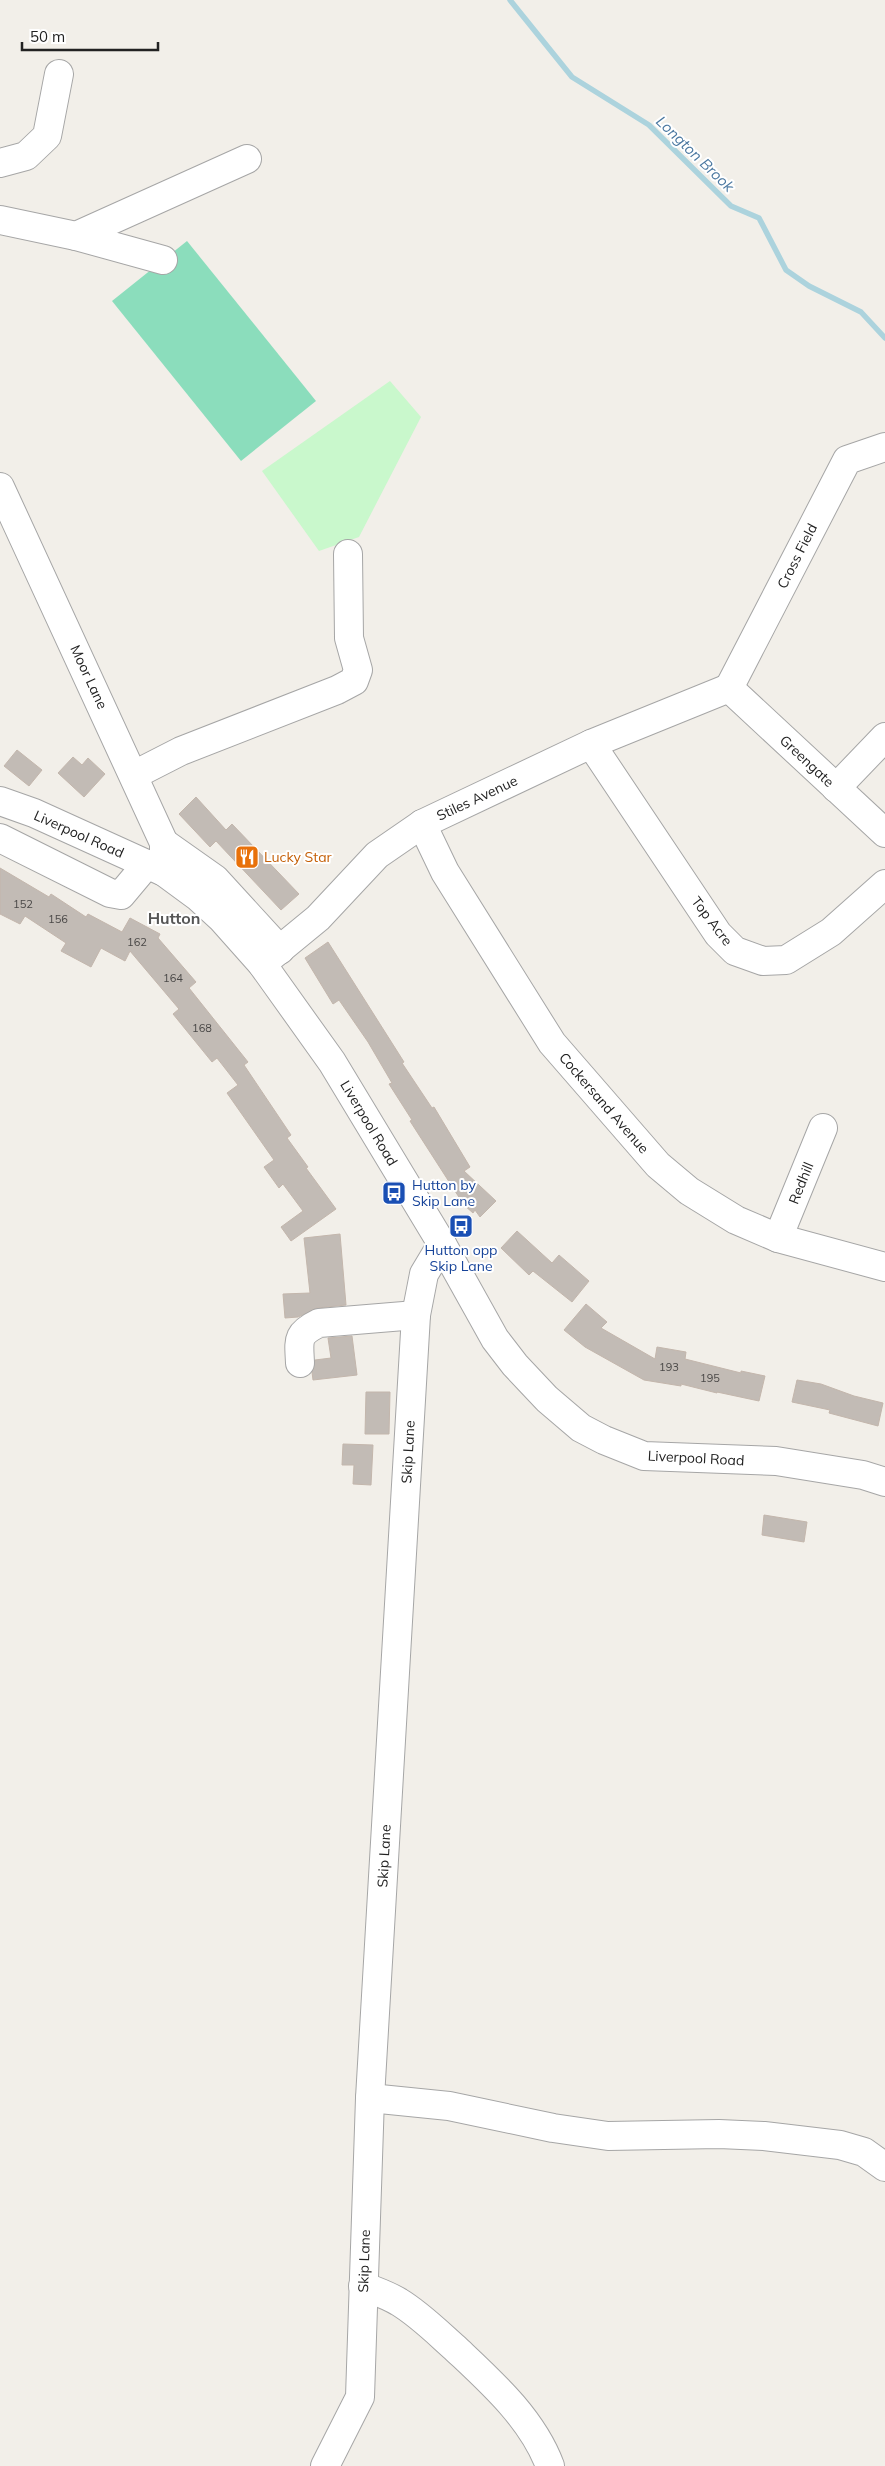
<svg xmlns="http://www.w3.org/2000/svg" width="885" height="2466" viewBox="0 0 885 2466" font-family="Mulish,sans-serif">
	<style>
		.park { fill: #c9f8cc }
		.pitch { fill: #8bddbc }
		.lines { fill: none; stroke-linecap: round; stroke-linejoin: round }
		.stream { stroke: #acd3dd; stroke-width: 5.5 }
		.building { fill: #c2bbb5; stroke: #c3b6ac }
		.minor-casing { stroke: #a6a6a6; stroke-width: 30 }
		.minor { stroke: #fff; stroke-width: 28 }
		.labels { text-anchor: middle; stroke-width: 4; stroke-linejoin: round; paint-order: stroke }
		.number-label { font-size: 11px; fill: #4a4847 }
		.street-label { font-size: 14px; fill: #222; stroke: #fff }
		.food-label { font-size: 14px; fill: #c56008; stroke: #fff; text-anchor: start }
		.transit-label { font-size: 14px; fill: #164399; stroke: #fff; text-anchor: start }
		.water-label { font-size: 15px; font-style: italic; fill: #4a77a0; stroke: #fff }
		.quarter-label { font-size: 16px; font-weight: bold; fill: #555; stroke: #fff }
	</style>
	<rect width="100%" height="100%" fill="#f2efe9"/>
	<polygon class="park" points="390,381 421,417 359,537 319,551 262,471"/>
	<polygon class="pitch" points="187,241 316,401 241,461 112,301"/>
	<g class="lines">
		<polyline class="stream" points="510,0 572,77 649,125 731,206 759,218 786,270 809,286 861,312 885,338"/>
	</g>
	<g class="building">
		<polygon points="17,750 42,770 29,786 4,766"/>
		<polygon points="73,757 82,765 88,758 105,774 84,797 58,773"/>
		<polygon points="196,797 226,830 232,824 299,894 281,910 216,841 210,847 179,814"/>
		<polygon points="0,868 49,897 51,894 86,917 88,914 122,932 130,918 160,934 158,938 196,982 189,988 248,1062 244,1065 291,1135 287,1138 308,1167 306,1168 336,1209 291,1241 281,1227 303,1211 283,1184 279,1188 264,1167 274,1160 227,1093 238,1085 217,1058 212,1062 173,1014 179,1009 130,951 125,961 101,948 91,967 61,951 66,943 25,916 20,924 0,914"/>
		<polygon points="328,942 404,1062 402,1063 432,1108 434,1107 470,1167 464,1171 496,1201 480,1217 475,1210 473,1213 464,1205 410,1121 412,1120 389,1084 392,1083 368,1042 339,1000 333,1004 305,958"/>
		<polygon points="517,1231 552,1263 559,1255 589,1281 572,1302 533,1271 529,1275 501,1248"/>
		<polygon points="340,1234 346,1305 317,1308 298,1317 285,1318 283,1294 310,1293 304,1238"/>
		<polygon points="586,1304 607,1322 601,1328 655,1359 657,1347 686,1352 685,1359 741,1373 741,1371 765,1376 759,1401 717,1392 717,1393 681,1384 681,1386 644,1380 585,1347 564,1330"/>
		<polygon points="352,1336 357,1375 313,1380 312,1372 315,1360 331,1358 328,1338"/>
		<polygon points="797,1380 821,1384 854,1396 883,1403 878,1426 829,1413 830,1410 792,1402"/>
		<polygon points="366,1392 390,1392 389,1434 365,1434"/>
		<polygon points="343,1444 373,1445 371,1485 353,1484 354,1465 342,1465"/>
		<polygon points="764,1515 807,1522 804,1542 762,1535"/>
	</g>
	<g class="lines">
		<g class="minor-casing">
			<g id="minor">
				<polyline points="0,163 26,156 47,136 59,74"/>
				<polyline points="0,220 76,236 247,159"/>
				<polyline points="76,236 163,260"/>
				<polyline points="0,487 164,843 164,872"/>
				<polyline points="729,688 847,460 885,447"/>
				<polyline points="729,688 885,833"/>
				<polyline points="591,744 718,934 735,951 763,961 786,960 831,932 885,884"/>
				<polyline points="134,775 181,751 337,690 354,681 358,670 349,638 348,554"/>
				<polyline points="836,788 885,737"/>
				<polyline points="0,801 34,813 164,872 198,897 222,919 262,964 332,1062 442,1244 495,1339 515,1365 547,1399 581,1428 604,1440 644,1456 776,1461 863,1475 885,1482"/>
				<polyline points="422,824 445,872 552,1043 658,1165 689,1191 736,1220 778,1238 885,1267"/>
				<polyline points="0,838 110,893 121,895 147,864"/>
				<polyline points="164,843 215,879 280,950"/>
				<polyline points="262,964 318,918 377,855 422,824 591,744 729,688"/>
				<polyline points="778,1238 823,1128"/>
				<path d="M300 1363C299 1340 296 1334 319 1323L416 1315"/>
				<polyline points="370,2098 449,2106 553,2128 608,2136 719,2134 764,2136 840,2145 864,2152 885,2167"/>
				<path d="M363 2286C375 2291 388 2295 399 2302 419 2314 437 2332 455 2348 491 2382 532 2418 550 2466"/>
				<polyline points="325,2466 360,2397 370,2098 416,1315 424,1274 442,1244"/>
			</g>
		</g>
		<use href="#minor" class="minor"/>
	</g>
	<defs>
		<g id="restaurant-square" transform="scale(1.25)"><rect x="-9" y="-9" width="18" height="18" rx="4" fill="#e8710a" stroke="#fff"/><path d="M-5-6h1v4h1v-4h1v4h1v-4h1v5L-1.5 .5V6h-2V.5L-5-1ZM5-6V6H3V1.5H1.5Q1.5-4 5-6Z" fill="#fff"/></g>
		<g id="bus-square" transform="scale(1.25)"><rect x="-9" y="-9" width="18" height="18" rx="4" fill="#1a4fb4" stroke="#fff"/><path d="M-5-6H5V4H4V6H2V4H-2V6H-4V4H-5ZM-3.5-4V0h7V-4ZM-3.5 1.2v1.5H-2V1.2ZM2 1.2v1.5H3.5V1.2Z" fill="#fff"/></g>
	</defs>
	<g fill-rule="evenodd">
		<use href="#restaurant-square" x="247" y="857"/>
		<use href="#bus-square" x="394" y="1193"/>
		<use href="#bus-square" x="461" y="1226"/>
	</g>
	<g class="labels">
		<g class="number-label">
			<text x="23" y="908">152</text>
			<text x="58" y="923">156</text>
			<text x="137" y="946">162</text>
			<text x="173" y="982">164</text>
			<text x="202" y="1032">168</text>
			<text x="669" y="1371">193</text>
			<text x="710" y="1382">195</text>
		</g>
		<g class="street-label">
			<text transform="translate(797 556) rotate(-63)" y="5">Cross Field</text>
			<text transform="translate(89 677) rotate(65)" y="5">Moor Lane</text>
			<text transform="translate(807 761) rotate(43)" y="5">Greengate</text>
			<text transform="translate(477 798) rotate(-25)" y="5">Stiles Avenue</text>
			<text transform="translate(79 834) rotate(24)" y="5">Liverpool Road</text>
			<text transform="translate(712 921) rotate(53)" y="5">Top Acre</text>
			<text transform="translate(604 1103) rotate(49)" y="5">Cockersand Avenue</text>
			<text transform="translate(369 1123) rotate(59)" y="5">Liverpool Road</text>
			<text transform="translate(801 1183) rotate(-68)" y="5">Redhill</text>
			<text transform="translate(408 1452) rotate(-87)" y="5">Skip Lane</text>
			<text transform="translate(696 1458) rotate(3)" y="5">Liverpool Road</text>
			<text transform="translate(384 1856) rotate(-87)" y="5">Skip Lane</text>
			<text transform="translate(364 2261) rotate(-88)" y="5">Skip Lane</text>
		</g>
		<g class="food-label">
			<text x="264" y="862">Lucky Star</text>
		</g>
		<g class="transit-label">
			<text x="412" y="1190">Hutton by<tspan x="412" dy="16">Skip Lane</tspan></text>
			<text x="461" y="1255" text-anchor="middle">Hutton opp<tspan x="461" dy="16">Skip Lane</tspan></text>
		</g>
		<g class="water-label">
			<text transform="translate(695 154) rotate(44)" y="5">Longton Brook</text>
		</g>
		<g class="quarter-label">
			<text x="174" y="924">Hutton</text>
		</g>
	</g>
	<path d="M22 42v8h136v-8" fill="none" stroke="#222222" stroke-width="2.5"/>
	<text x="30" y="42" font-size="15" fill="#222222" stroke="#ffffff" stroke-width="4" paint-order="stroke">50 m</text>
</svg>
